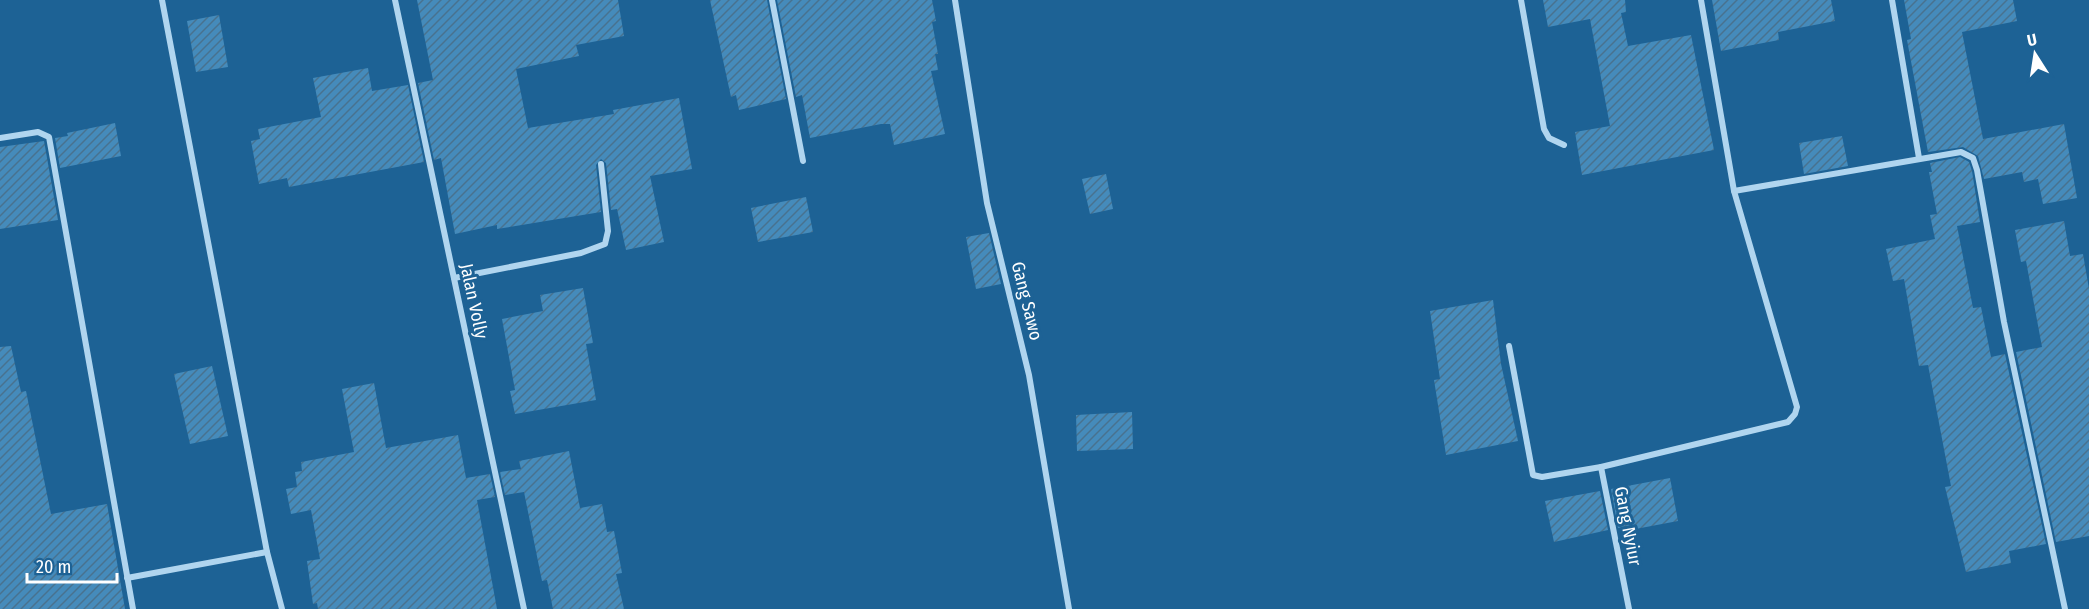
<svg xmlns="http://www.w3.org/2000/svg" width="2089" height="609" viewBox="0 0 2089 609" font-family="'Fira Sans Condensed',sans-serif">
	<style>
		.building { fill: url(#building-hatch) }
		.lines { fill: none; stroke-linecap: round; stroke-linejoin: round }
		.minor { stroke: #b0d5ef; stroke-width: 6 }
		.labels { text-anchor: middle; stroke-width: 6; stroke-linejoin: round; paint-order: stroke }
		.street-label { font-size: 18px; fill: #fff; stroke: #1d6295 }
	</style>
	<defs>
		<pattern id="building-hatch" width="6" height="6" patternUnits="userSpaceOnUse" patternTransform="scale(1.5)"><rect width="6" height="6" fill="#458bbb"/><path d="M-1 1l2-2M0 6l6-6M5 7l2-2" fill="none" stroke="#48728f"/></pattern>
	</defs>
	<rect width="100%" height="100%" fill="#1d6295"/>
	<g class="building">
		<polygon points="417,0 618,0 624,36 576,45 579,56 516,69 528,128 614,114 613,110 679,98 692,169 650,176 664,242 626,250 617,209 611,210 606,163 601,159 596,165 601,212 497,229 497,225 455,234 441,158 434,160 418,83 433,80"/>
		<polygon points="710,0 767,0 786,99 739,110 736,95 731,97"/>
		<polygon points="777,0 932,0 936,21 932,22 938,54 935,54 938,70 931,71 945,134 894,145 890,124 881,124 810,138 802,95 796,97"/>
		<polygon points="1543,0 1625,0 1626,12 1621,13 1628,46 1691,35 1714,150 1582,175 1575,132 1610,126 1590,19 1548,27"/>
		<polygon points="1712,0 1831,0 1835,21 1778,32 1779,40 1721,51"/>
		<polygon points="1904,0 2013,0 2017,21 1962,32 1983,139 2064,124 2077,198 2043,204 2038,179 2024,182 2022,172 1984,179 1978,156 1963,147 1928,152 1907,40 1911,39"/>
		<polygon points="219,15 228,67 196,72 187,21"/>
		<polygon points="368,68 372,91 408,85 424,162 289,187 287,178 259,184 251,141 260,139 258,129 321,117 313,78"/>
		<polygon points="115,123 121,156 60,168 55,138 68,136 67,133"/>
		<polygon points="1842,136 1848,166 1804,174 1799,143"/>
		<polygon points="44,141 58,220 0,229 0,147"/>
		<polygon points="1960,157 1969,162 1972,171 1980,222 1957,226 1973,308 1981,307 1991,357 2005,354 2046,544 2009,551 2011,563 1966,572 1945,487 1951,486 1928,365 1919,366 1904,279 1893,281 1886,249 1935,239 1930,215 1937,214 1929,172 1932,172 1930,163"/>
		<polygon points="1106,174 1113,209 1090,214 1082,179"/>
		<polygon points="806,197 813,232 758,242 751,208"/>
		<polygon points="2064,221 2070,256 2083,254 2089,289 2089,536 2056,542 2016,352 2042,347 2026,261 2021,262 2015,230"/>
		<polygon points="989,233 1001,284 976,289 966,237"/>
		<polygon points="583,288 593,343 586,344 596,400 515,414 510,391 515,390 502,319 543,311 540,295"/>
		<polygon points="1493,300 1501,364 1518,441 1446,455 1434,380 1440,379 1430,311"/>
		<polygon points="11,346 21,392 26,391 51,514 107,504 125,609 0,609 0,347"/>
		<polygon points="212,366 228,436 190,444 174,374"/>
		<polygon points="374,383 386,448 458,435 466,478 490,474 495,497 477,500 497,609 318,609 317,603 313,604 307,561 320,559 311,510 291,514 286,489 297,487 295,472 302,471 301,462 354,452 342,389"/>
		<polygon points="1132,412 1133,449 1077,451 1076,415"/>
		<polygon points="569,451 580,508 602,504 607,532 614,531 622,573 616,574 624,609 553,609 547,580 542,581 524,492 505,495 500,472 521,469 519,461"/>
		<polygon points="1670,478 1678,521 1625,531 1624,527 1618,528 1611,489"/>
		<polygon points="1600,491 1608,530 1554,542 1545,501"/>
	</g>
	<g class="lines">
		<g class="minor">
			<polyline points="162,0 267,552 282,609"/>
			<polyline points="395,0 524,609"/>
			<polyline points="772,0 803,161"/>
			<polyline points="955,0 987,203 1029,375 1069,609"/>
			<polyline points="1521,0 1544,129 1549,138 1564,145"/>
			<polyline points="1892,0 1919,158"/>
			<polyline points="0,138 38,132 49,137 133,609"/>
			<polyline points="1734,191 1961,152 1973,158 1977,170 2004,322 2065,609"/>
			<polyline points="454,278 581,253 605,244 608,231 601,164"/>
			<polyline points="1509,346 1533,475 1542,477 1601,467 1629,609"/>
			<polyline points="1601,467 1788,422 1795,414 1797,407 1734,191 1701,0"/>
			<polyline points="127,578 267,552"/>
		</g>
	</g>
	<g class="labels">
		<g class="street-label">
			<text transform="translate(474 301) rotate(78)" y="6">Jalan Volly</text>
			<text transform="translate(1027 301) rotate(76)" y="6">Gang Sawo</text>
			<text transform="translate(1628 526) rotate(79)" y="6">Gang Nyiur</text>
		</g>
	</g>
	<g transform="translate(2035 54) rotate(348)" stroke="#1d6295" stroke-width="4.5" paint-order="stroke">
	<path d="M0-4.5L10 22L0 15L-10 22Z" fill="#ffffff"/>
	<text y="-9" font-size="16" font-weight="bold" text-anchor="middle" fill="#ffffff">U</text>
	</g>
	<path d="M27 573v9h90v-9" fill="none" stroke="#ffffff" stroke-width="3"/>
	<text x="36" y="573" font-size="18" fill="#ffffff" stroke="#1d6295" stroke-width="4.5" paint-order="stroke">20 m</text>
</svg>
